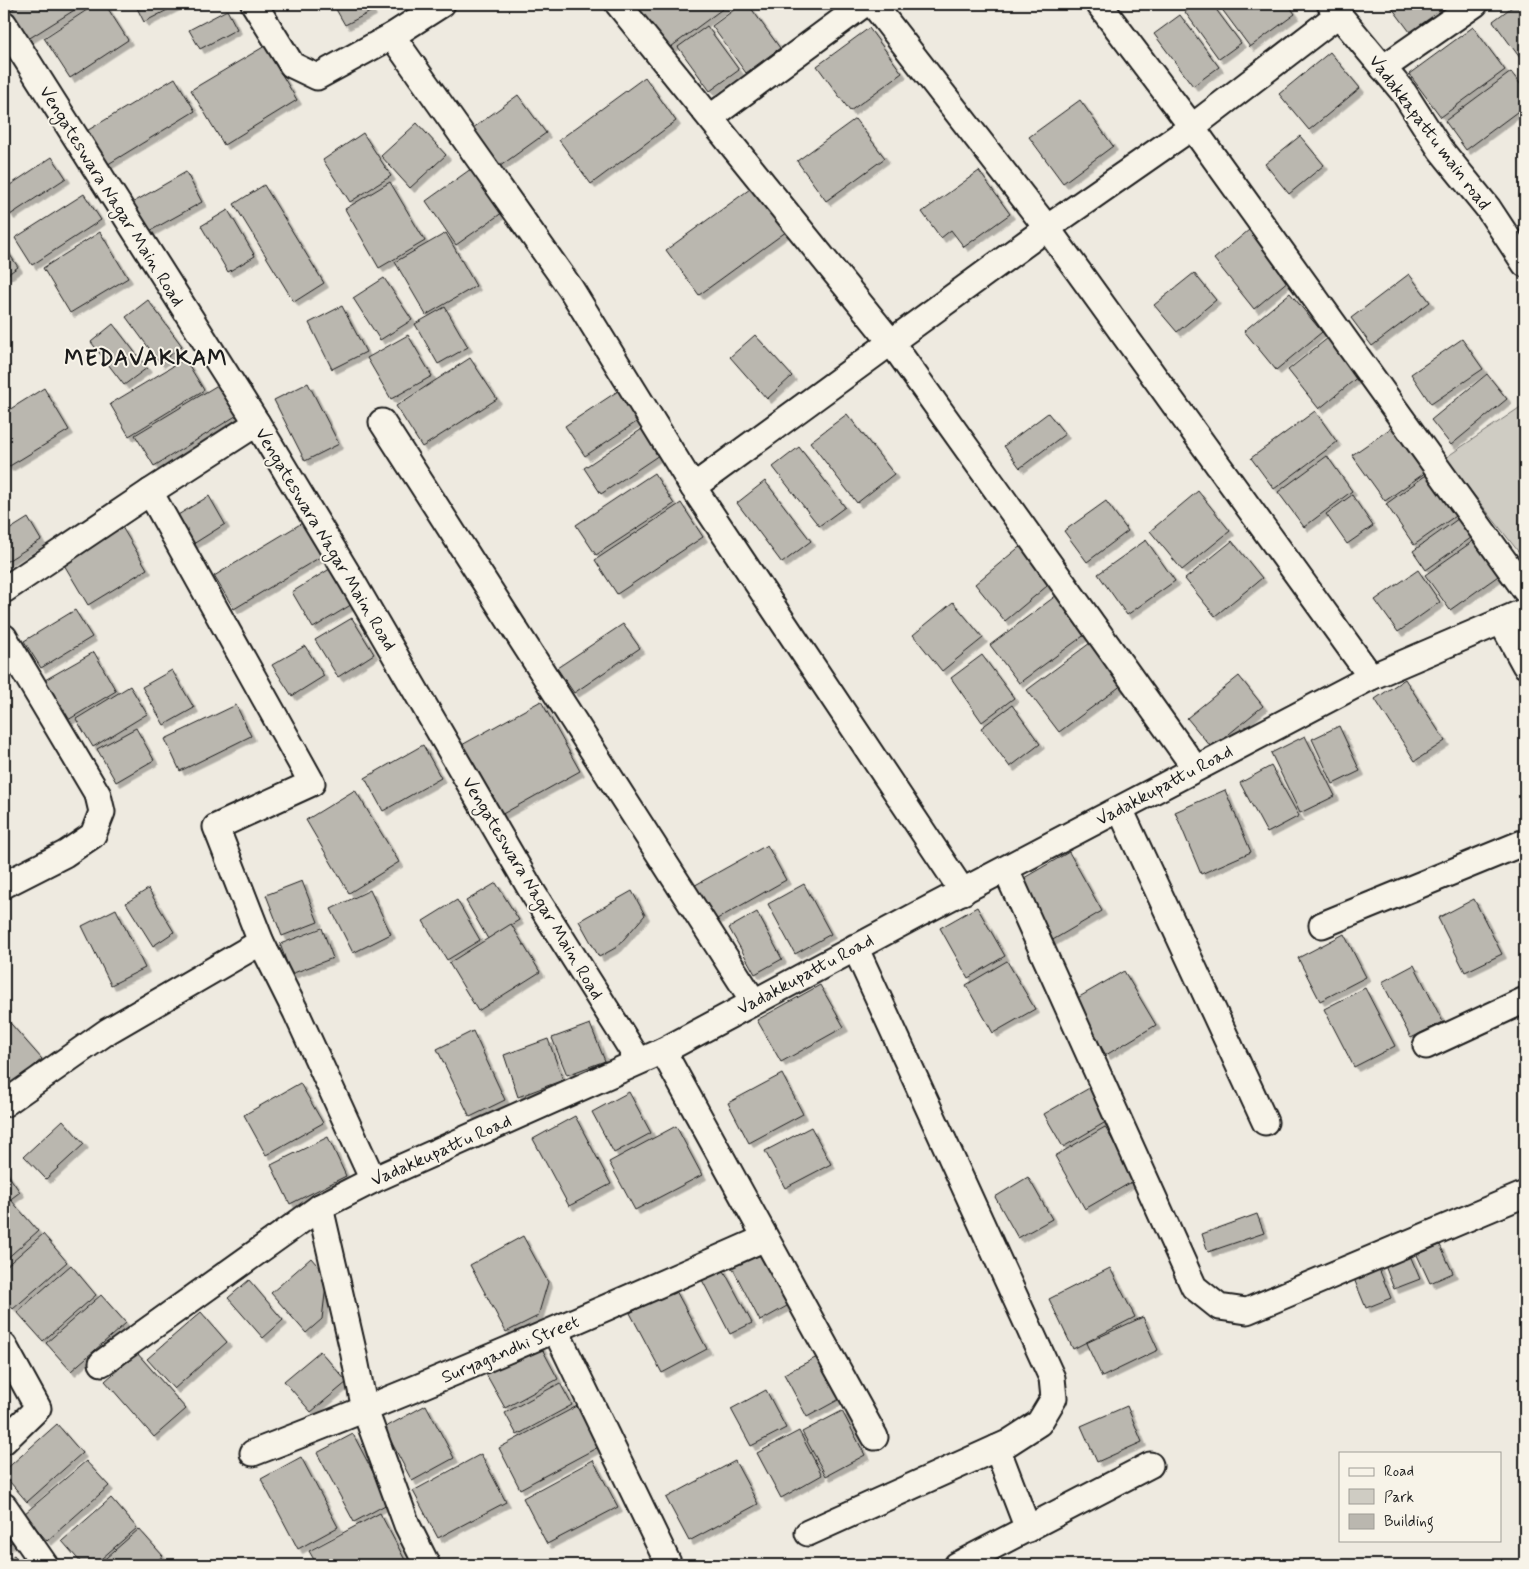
<svg xmlns="http://www.w3.org/2000/svg" width="1529" height="1569" viewBox="0 0 1529 1569" font-family="Mynerve,sans-serif">
	<style>
		.green { fill: #cfccc3; stroke: #767470 }
		.building { fill: #bab7af; stroke: #1c1c1c; filter: url(#shadow) }
		.lines { fill: none; stroke-linecap: round; stroke-linejoin: round }
		.minor-casing { stroke: #1c1c1c; stroke-width: 29 }
		.minor { stroke: #f7f3e8; stroke-width: 25 }
		.labels { text-anchor: middle; stroke-width: 4; stroke-linejoin: round; paint-order: stroke }
		.street-label { font-size: 18px; fill: #1c1c1c; stroke: #f7f3e8 }
		.district-label { font-size: 22px; font-weight: bold; letter-spacing: 1px; fill: #1c1c1c; stroke: #f7f3e8 }
	</style>
	<defs>
		<filter id="shadow"><feDropShadow dx="4.5" dy="4.5" stdDeviation="0" flood-color="#0004"/></filter>
	</defs>
	<rect width="100%" height="100%" fill="#eeeae0"/>
	<filter id="ink" filterUnits="userSpaceOnUse"><feTurbulence type="fractalNoise" baseFrequency=".02" numOctaves="2"/><feDisplacementMap in="SourceGraphic" scale="10" xChannelSelector="R" yChannelSelector="G"/><feConvolveMatrix kernelMatrix="1 2 1 2 8 2 1 2 1" color-interpolation-filters="sRGB"/></filter>
	<g filter="url(#ink)">
		<polygon class="green" points="1525,404 1525,560 1445,458"/>
		<g class="building">
			<polygon points="21,4 84,4 25,41 7,12"/>
			<polygon points="96,4 105,4 128,40 70,78 44,38"/>
			<polygon points="135,4 179,4 144,22"/>
			<polygon points="333,4 368,4 372,11 345,25"/>
			<polygon points="641,4 722,4 725,7 664,52 633,9"/>
			<polygon points="742,4 748,4 780,48 746,73 712,26"/>
			<polygon points="1196,4 1212,4 1241,43 1219,59 1185,12"/>
			<polygon points="1218,4 1288,4 1295,14 1250,47"/>
			<polygon points="1389,4 1457,4 1416,40"/>
			<polygon points="1516,4 1525,4 1523,62 1493,21"/>
			<polygon points="227,10 237,29 200,49 189,30"/>
			<polygon points="1180,15 1219,67 1193,86 1154,34"/>
			<polygon points="707,26 739,70 710,91 678,47"/>
			<polygon points="1473,27 1505,70 1441,117 1409,74"/>
			<polygon points="869,28 902,73 850,111 817,66"/>
			<polygon points="265,46 297,100 224,145 191,90"/>
			<polygon points="1330,52 1360,88 1309,130 1279,94"/>
			<polygon points="1511,72 1525,90 1525,106 1466,150 1445,121"/>
			<polygon points="645,77 676,121 591,184 559,140"/>
			<polygon points="175,78 195,111 105,166 85,132"/>
			<polygon points="518,95 546,133 496,169 469,131"/>
			<polygon points="1080,100 1113,146 1063,183 1029,137"/>
			<polygon points="855,119 885,158 826,201 797,161"/>
			<polygon points="417,123 446,155 410,188 381,156"/>
			<polygon points="363,133 391,176 350,202 323,160"/>
			<polygon points="1300,136 1324,165 1289,194 1265,164"/>
			<polygon points="52,157 66,178 10,215 4,205 4,189"/>
			<polygon points="475,166 506,210 456,245 426,201"/>
			<polygon points="979,171 1010,214 964,247 951,230 941,238 922,212"/>
			<polygon points="186,172 202,202 148,232 132,203"/>
			<polygon points="761,181 794,226 699,295 666,250"/>
			<polygon points="390,182 425,241 379,268 345,209"/>
			<polygon points="264,185 324,283 294,302 234,204"/>
			<polygon points="84,194 101,220 32,265 15,238"/>
			<polygon points="228,210 255,256 228,272 201,226"/>
			<polygon points="1249,230 1289,280 1254,309 1214,259"/>
			<polygon points="100,232 128,278 70,313 43,268"/>
			<polygon points="446,233 476,286 426,315 395,262"/>
			<polygon points="4,246 18,267 4,277"/>
			<polygon points="1194,273 1216,300 1177,332 1154,305"/>
			<polygon points="1409,274 1430,302 1372,346 1351,318"/>
			<polygon points="384,278 412,320 380,340 353,298"/>
			<polygon points="1290,293 1322,332 1276,370 1244,331"/>
			<polygon points="148,300 182,346 160,363 126,317"/>
			<polygon points="342,306 366,352 332,369 309,323"/>
			<polygon points="445,307 468,347 438,364 415,324"/>
			<polygon points="113,324 147,368 124,385 91,342"/>
			<polygon points="408,335 432,376 391,399 367,358"/>
			<polygon points="755,335 792,376 767,399 730,357"/>
			<polygon points="1328,338 1359,376 1319,409 1288,370"/>
			<polygon points="1462,339 1483,369 1431,404 1411,374"/>
			<polygon points="470,358 497,399 422,447 396,406"/>
			<polygon points="185,359 204,390 129,436 110,404"/>
			<polygon points="1487,374 1507,399 1451,445 1431,420"/>
			<polygon points="221,383 239,414 154,466 135,435"/>
			<polygon points="308,383 339,444 305,461 274,400"/>
			<polygon points="44,388 69,430 8,467 4,461 4,413"/>
			<polygon points="618,391 638,421 585,456 565,426"/>
			<polygon points="1315,411 1337,442 1274,489 1251,458"/>
			<polygon points="1048,413 1065,434 1020,468 1004,446"/>
			<polygon points="847,414 894,474 857,503 810,442"/>
			<polygon points="1397,424 1429,470 1385,501 1352,455"/>
			<polygon points="645,427 662,453 601,494 584,468"/>
			<polygon points="799,447 845,507 819,526 773,467"/>
			<polygon points="1327,456 1352,491 1304,527 1278,492"/>
			<polygon points="654,473 674,504 596,555 576,525"/>
			<polygon points="1429,473 1458,514 1414,545 1386,504"/>
			<polygon points="765,481 811,541 782,563 737,503"/>
			<polygon points="1198,491 1230,531 1182,570 1150,531"/>
			<polygon points="1352,495 1373,526 1347,544 1326,514"/>
			<polygon points="209,496 225,524 190,546 173,518"/>
			<polygon points="1106,501 1128,531 1087,562 1064,531"/>
			<polygon points="681,503 703,537 617,594 595,560"/>
			<polygon points="1462,516 1475,535 1426,570 1413,551"/>
			<polygon points="28,518 41,540 4,563 4,533"/>
			<polygon points="302,523 322,556 234,609 214,576"/>
			<polygon points="122,527 147,569 88,605 63,563"/>
			<polygon points="1476,539 1501,574 1450,610 1425,575"/>
			<polygon points="1146,540 1175,581 1127,615 1098,574"/>
			<polygon points="1232,541 1262,578 1215,616 1185,579"/>
			<polygon points="1023,544 1053,581 1005,621 975,584"/>
			<polygon points="333,567 354,603 313,628 292,592"/>
			<polygon points="1418,570 1440,602 1398,632 1375,600"/>
			<polygon points="1061,592 1090,631 1019,683 990,645"/>
			<polygon points="953,602 983,638 942,671 913,635"/>
			<polygon points="75,610 92,637 41,668 24,641"/>
			<polygon points="352,618 374,654 338,677 315,640"/>
			<polygon points="623,624 640,648 574,693 557,668"/>
			<polygon points="1094,640 1126,682 1059,732 1027,690"/>
			<polygon points="305,646 324,676 292,696 272,665"/>
			<polygon points="94,652 116,691 68,720 45,680"/>
			<polygon points="982,655 1014,698 982,722 951,678"/>
			<polygon points="172,670 194,708 164,725 142,687"/>
			<polygon points="1239,676 1263,706 1212,748 1187,718"/>
			<polygon points="1405,679 1445,741 1415,761 1375,699"/>
			<polygon points="130,686 147,714 93,747 76,719"/>
			<polygon points="541,701 580,771 499,816 460,746"/>
			<polygon points="236,705 251,736 180,771 165,739"/>
			<polygon points="1012,705 1040,744 1010,767 981,728"/>
			<polygon points="1339,726 1360,771 1333,784 1312,739"/>
			<polygon points="136,728 154,760 116,782 97,749"/>
			<polygon points="1305,736 1335,796 1300,813 1271,753"/>
			<polygon points="423,745 441,778 383,811 365,778"/>
			<polygon points="1271,766 1299,816 1267,833 1240,783"/>
			<polygon points="355,790 399,862 349,893 306,820"/>
			<polygon points="1225,790 1251,852 1201,874 1175,812"/>
			<polygon points="767,845 786,880 710,923 690,888"/>
			<polygon points="1069,852 1102,911 1051,941 1017,882"/>
			<polygon points="302,881 318,922 282,936 266,895"/>
			<polygon points="496,883 519,920 488,939 466,901"/>
			<polygon points="804,884 831,934 795,954 768,904"/>
			<polygon points="148,889 174,932 153,946 126,903"/>
			<polygon points="370,890 391,934 353,953 331,909"/>
			<polygon points="632,891 645,915 617,947 599,957 579,921"/>
			<polygon points="1474,899 1502,954 1465,972 1438,918"/>
			<polygon points="457,900 480,940 447,960 423,921"/>
			<polygon points="977,907 1005,956 968,978 940,928"/>
			<polygon points="116,909 145,968 111,985 82,926"/>
			<polygon points="757,912 782,959 755,974 729,928"/>
			<polygon points="511,924 540,972 478,1011 449,963"/>
			<polygon points="322,928 333,958 291,974 280,944"/>
			<polygon points="1344,934 1366,977 1320,1001 1298,958"/>
			<polygon points="1007,961 1035,1009 993,1033 966,985"/>
			<polygon points="1414,965 1443,1022 1411,1038 1382,982"/>
			<polygon points="1124,971 1156,1025 1106,1055 1074,1000"/>
			<polygon points="820,985 844,1027 781,1062 757,1020"/>
			<polygon points="1365,988 1395,1046 1354,1067 1324,1009"/>
			<polygon points="4,1016 42,1059 10,1086 4,1079"/>
			<polygon points="590,1024 605,1061 567,1075 552,1038"/>
			<polygon points="473,1031 505,1100 470,1117 437,1049"/>
			<polygon points="548,1039 563,1080 518,1097 504,1055"/>
			<polygon points="782,1074 803,1114 749,1143 728,1103"/>
			<polygon points="300,1083 323,1123 266,1155 244,1115"/>
			<polygon points="1098,1083 1116,1116 1063,1147 1044,1114"/>
			<polygon points="629,1092 651,1133 614,1153 592,1112"/>
			<polygon points="575,1116 611,1184 569,1206 533,1139"/>
			<polygon points="63,1120 84,1144 46,1179 24,1156"/>
			<polygon points="676,1126 702,1175 635,1210 609,1162"/>
			<polygon points="811,1127 831,1164 785,1188 765,1151"/>
			<polygon points="1105,1127 1135,1180 1085,1209 1055,1156"/>
			<polygon points="328,1137 346,1176 290,1204 271,1165"/>
			<polygon points="4,1169 20,1192 4,1204"/>
			<polygon points="1028,1177 1052,1219 1018,1238 995,1197"/>
			<polygon points="11,1200 38,1231 4,1261 4,1207"/>
			<polygon points="1257,1214 1264,1233 1208,1252 1202,1234"/>
			<polygon points="43,1234 67,1262 13,1309 4,1298 4,1268"/>
			<polygon points="523,1236 548,1282 538,1316 506,1332 470,1265"/>
			<polygon points="1440,1245 1453,1273 1430,1283 1417,1255"/>
			<polygon points="767,1246 796,1301 760,1321 731,1265"/>
			<polygon points="1409,1253 1420,1279 1394,1289 1384,1263"/>
			<polygon points="311,1258 327,1277 322,1319 306,1333 271,1293"/>
			<polygon points="1377,1264 1391,1298 1366,1308 1352,1274"/>
			<polygon points="71,1265 96,1295 43,1341 17,1312"/>
			<polygon points="722,1267 752,1323 730,1334 701,1278"/>
			<polygon points="1110,1268 1135,1317 1073,1349 1049,1299"/>
			<polygon points="249,1280 283,1320 263,1338 228,1298"/>
			<polygon points="675,1289 707,1349 662,1373 630,1313"/>
			<polygon points="101,1295 126,1323 71,1371 46,1343"/>
			<polygon points="201,1312 227,1342 174,1389 147,1359"/>
			<polygon points="1143,1317 1158,1350 1102,1377 1086,1343"/>
			<polygon points="540,1345 558,1379 505,1408 486,1374"/>
			<polygon points="320,1351 347,1382 311,1412 284,1381"/>
			<polygon points="137,1353 186,1409 154,1437 105,1381"/>
			<polygon points="825,1353 847,1395 807,1417 784,1374"/>
			<polygon points="560,1383 572,1405 517,1435 505,1413"/>
			<polygon points="766,1390 786,1428 751,1446 731,1409"/>
			<polygon points="581,1404 602,1445 520,1489 499,1448"/>
			<polygon points="426,1405 454,1458 412,1481 384,1428"/>
			<polygon points="1127,1406 1142,1442 1097,1462 1081,1426"/>
			<polygon points="842,1411 865,1455 826,1476 802,1432"/>
			<polygon points="57,1424 82,1453 27,1502 4,1475 4,1471"/>
			<polygon points="799,1431 822,1475 781,1498 757,1453"/>
			<polygon points="353,1434 389,1503 354,1522 317,1453"/>
			<polygon points="481,1454 506,1502 438,1538 413,1491"/>
			<polygon points="301,1457 338,1527 298,1549 261,1479"/>
			<polygon points="593,1460 618,1507 547,1544 523,1498"/>
			<polygon points="86,1461 109,1486 47,1541 24,1514"/>
			<polygon points="735,1461 758,1504 689,1541 666,1498"/>
			<polygon points="111,1498 137,1528 94,1565 83,1565 62,1541"/>
			<polygon points="380,1513 405,1560 395,1565 317,1565 309,1551"/>
			<polygon points="139,1529 163,1556 152,1565 98,1565"/>
			<polygon points="4,1531 12,1542 4,1548"/>
			<polygon points="14,1555 22,1565 4,1565 4,1562"/>
		</g>
		<g class="lines">
			<g class="minor-casing">
				<g id="minor">
					<polyline points="254,4 292,65 317,77 392,36 442,4"/>
					<polyline points="618,4 891,342 1195,768"/>
					<polyline points="873,4 1047,228 1371,677"/>
					<polyline points="1099,4 1192,127 1339,14"/>
					<polyline points="1330,4 1404,93 1440,149 1488,208 1525,264"/>
					<polyline points="4,24 257,423 352,581 533,893 639,1061"/>
					<polyline points="392,36 571,289 693,487 963,892"/>
					<polyline points="1383,68 1475,4"/>
					<polyline points="711,117 864,4"/>
					<polyline points="382,422 754,1002"/>
					<polyline points="693,487 1047,228 1192,127 1525,590"/>
					<polyline points="150,492 312,783 216,827 261,942 296,1012 373,1180"/>
					<polyline points="4,590 150,492 257,423"/>
					<polyline points="1501,621 1525,665"/>
					<polyline points="4,637 98,795 102,812 93,835 65,854 4,885"/>
					<polyline points="1120,809 1265,1122"/>
					<polyline points="1006,870 1194,1287 1219,1307 1247,1311 1525,1194"/>
					<polyline points="1322,925 1525,842"/>
					<polyline points="1426,1046 1525,1000"/>
					<polyline points="663,1051 875,1437"/>
					<polyline points="4,1104 108,1031 261,942"/>
					<polyline points="320,1207 353,1350 365,1410 407,1525 427,1565"/>
					<polyline points="556,1331 669,1565"/>
					<polyline points="4,1346 38,1408 4,1441"/>
					<polyline points="102,1363 320,1207 373,1180 663,1051 917,915 1371,677 1525,611"/>
					<polyline points="997,1448 1028,1529"/>
					<path d="M253 1453C426 1387 595 1313 765 1238"/>
					<polyline points="4,1506 45,1565"/>
					<polyline points="808,1533 1008,1443 1039,1423 1054,1398 1052,1378 855,947"/>
					<polyline points="957,1565 1150,1465"/>
				</g>
			</g>
			<use href="#minor" class="minor"/>
		</g>
	</g>
	<g class="labels">
		<g class="street-label">
			<text transform="translate(1430 132) rotate(53)" y="6">Vadakkapattu main road</text>
			<text transform="translate(112 196) rotate(58)" y="6">Vengateswara Nagar Main Road</text>
			<text transform="translate(326 539) rotate(59)" y="6">Vengateswara Nagar Main Road</text>
			<text transform="translate(1164 785) rotate(-28)" y="6">Vadakkupattu Road</text>
			<text transform="translate(533 888) rotate(59)" y="6">Vengateswara Nagar Main Road</text>
			<text transform="translate(805 974) rotate(-28)" y="6">Vadakkupattu Road</text>
			<text transform="translate(441 1150) rotate(-24)" y="6">Vadakkupattu Road</text>
			<text transform="translate(510 1349) rotate(-23)" y="6">Suryagandhi Street</text>
		</g>
		<g class="district-label">
			<text x="146" y="365">MEDAVAKKAM</text>
		</g>
	</g>
	<rect width="1529" height="1569" fill="none" stroke="#f7f3e8" stroke-width="20"/>
	<rect x="10" y="10" width="1509" height="1549" fill="none" stroke="#1c1c1c" stroke-width="2" filter="url(#ink)"/>
	<rect x="1339" y="1452" width="162" height="90" fill="#f7f3e8" stroke="#9f9d96"/>
	<rect x="1349" y="1468" width="25" height="8" fill="#f7f3e8" stroke="#9f9d96"/>
	<text x="1384" y="1476" font-size="15" fill="#1c1c1c">Road</text>
	<rect x="1349" y="1489" width="25" height="15" fill="#cfccc3" stroke="#9f9d96"/>
	<text x="1384" y="1502" font-size="15" fill="#1c1c1c">Park</text>
	<rect x="1349" y="1514" width="25" height="15" fill="#bab7af" stroke="#9f9d96"/>
	<text x="1384" y="1526" font-size="15" fill="#1c1c1c">Building</text>
</svg>
